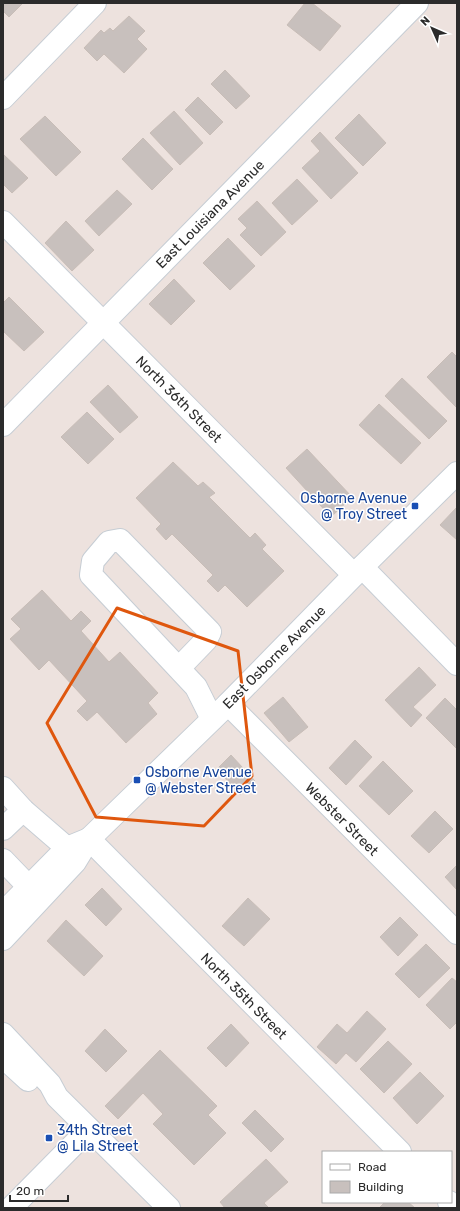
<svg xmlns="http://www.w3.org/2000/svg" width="460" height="1211" viewBox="0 0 460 1211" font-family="Rubik,sans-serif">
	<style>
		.building { fill: #c8c0bd; stroke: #c8bdb7 }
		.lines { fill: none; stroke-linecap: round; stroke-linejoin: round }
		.minor-casing { stroke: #c6cdd4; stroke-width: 24 }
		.minor { stroke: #fff; stroke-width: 22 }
		.marked { fill: none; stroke: #df570e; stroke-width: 3; stroke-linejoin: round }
		.transit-dot { fill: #1a4fb4; stroke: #fff; stroke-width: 1.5 }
		.labels { text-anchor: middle; stroke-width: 3; stroke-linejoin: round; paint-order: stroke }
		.street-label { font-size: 14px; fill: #2b2b2b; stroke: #fff }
		.transit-label { font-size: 14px; fill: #164399; stroke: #fff; text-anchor: start }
	</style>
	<rect width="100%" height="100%" fill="#ede2de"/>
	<g class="building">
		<polygon points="3,3 23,3 9,17 3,11"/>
		<polygon points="305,3 312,3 341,26 320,51 287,25"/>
		<polygon points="129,16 145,31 137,39 147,49 124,73 104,54 97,61 84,48 101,30 104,33 110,28 113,31"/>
		<polygon points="225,70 250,96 236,109 211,84"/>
		<polygon points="198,97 223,122 210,135 185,110"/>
		<polygon points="174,111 203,143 180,165 150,133"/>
		<polygon points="359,114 386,143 363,166 335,138"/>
		<polygon points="45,116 81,152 56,176 20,139"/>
		<polygon points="320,132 358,173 331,199 302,168 320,151 311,141"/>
		<polygon points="143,138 173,169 152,190 122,159"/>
		<polygon points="3,154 28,178 12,193 3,184"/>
		<polygon points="297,179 318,201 292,225 272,203"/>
		<polygon points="117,190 132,204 99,236 85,221"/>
		<polygon points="257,201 286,232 261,256 240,235 247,228 238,219"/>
		<polygon points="66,221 94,250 72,271 45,243"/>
		<polygon points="228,238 255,266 230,290 203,263"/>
		<polygon points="174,279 195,301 171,325 149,304"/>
		<polygon points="9,297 44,332 24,351 3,331 3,303"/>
		<polygon points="452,352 457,357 457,408 427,377"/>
		<polygon points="402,378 447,421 429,439 385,396"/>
		<polygon points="108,385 138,417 120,433 90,402"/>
		<polygon points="379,404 421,443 401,464 359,425"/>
		<polygon points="87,412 114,439 88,464 61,437"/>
		<polygon points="307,449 352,497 331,517 286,468"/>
		<polygon points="173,462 198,486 203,482 215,493 209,497 250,538 255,533 266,545 262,549 284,571 247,607 225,585 218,592 207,581 213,575 172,534 166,540 156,529 161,524 136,498"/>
		<polygon points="457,507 457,540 440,525"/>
		<polygon points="42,590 71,621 81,611 91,621 81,631 109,662 120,652 158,693 148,703 157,714 126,743 97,712 87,721 77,711 87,701 49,660 39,670 10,639 21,629 11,619"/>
		<polygon points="419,667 436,685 413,707 422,715 411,727 385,700"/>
		<polygon points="283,697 308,727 289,742 264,713"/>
		<polygon points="445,698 457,710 457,747 456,748 426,718"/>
		<polygon points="355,740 372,757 346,785 329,768"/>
		<polygon points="231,755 255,781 240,795 217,769"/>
		<polygon points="383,761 413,791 389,815 359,786"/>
		<polygon points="435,811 453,829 429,853 411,836"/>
		<polygon points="457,865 457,890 445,877"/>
		<polygon points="102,888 122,909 106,926 85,905"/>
		<polygon points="248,898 270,919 244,946 222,926"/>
		<polygon points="400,917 418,935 398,956 380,937"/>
		<polygon points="66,920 103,956 84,976 47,941"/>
		<polygon points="426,944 450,968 419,998 395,974"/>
		<polygon points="452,978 457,982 457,1022 450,1029 426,1005"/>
		<polygon points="367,1011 386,1029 356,1062 346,1053 336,1064 317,1047 337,1024 347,1033"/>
		<polygon points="231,1024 249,1043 226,1067 207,1048"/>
		<polygon points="105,1029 127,1051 106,1072 85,1051"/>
		<polygon points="388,1041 412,1064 384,1093 360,1069"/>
		<polygon points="160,1050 217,1106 208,1115 226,1133 194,1165 153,1124 163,1114 143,1093 118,1119 105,1106"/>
		<polygon points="420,1072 444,1096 417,1124 393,1098"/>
		<polygon points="255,1110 284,1139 271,1152 242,1123"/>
		<polygon points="266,1159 288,1182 264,1203 269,1208 225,1208 220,1202"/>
		<polygon points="385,1202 408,1202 415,1208 379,1208"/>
	</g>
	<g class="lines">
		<g class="minor-casing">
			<g id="minor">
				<polyline points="3,98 95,3"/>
				<polyline points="3,222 354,575"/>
				<polyline points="3,425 417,3"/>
				<polyline points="362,567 457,664"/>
				<polyline points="179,668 206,640 210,632 120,540 109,542 93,561 91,575 196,687 212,719"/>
				<polyline points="228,704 457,933"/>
				<polyline points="3,788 23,810 67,848"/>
				<polyline points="3,829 23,810"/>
				<polyline points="89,839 400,1152"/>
				<polyline points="3,860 29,887"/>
				<polyline points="3,913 67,848 89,839"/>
				<polyline points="3,939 75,862 89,839 228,704 362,567 457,473"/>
				<polyline points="3,1034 50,1084 57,1097 169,1208"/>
				<polyline points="3,1057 28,1080"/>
				<polyline points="449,1202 455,1208"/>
				<polyline points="11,1208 89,1129"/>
			</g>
		</g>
		<use href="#minor" class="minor"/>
	</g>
	<path class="marked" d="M117 608 238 651 252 776 204 826 96 817 47 723Z"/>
	<g class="transit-dot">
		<rect x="411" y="502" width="8" height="8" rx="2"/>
		<rect x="133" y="776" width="8" height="8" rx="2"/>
		<rect x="45" y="1134" width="8" height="8" rx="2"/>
	</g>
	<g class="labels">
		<g class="street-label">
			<text transform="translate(210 214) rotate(-45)" y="5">East Louisiana Avenue</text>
			<text transform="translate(179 399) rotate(45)" y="5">North 36th Street</text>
			<text transform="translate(274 657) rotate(-45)" y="5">East Osborne Avenue</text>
			<text transform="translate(342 819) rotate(45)" y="5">Webster Street</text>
			<text transform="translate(244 996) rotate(45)" y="5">North 35th Street</text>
		</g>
		<g class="transit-label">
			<text x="407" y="503" text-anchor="end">Osborne Avenue<tspan x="407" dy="16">@ Troy Street</tspan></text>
			<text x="145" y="777">Osborne Avenue<tspan x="145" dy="16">@ Webster Street</tspan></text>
			<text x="57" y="1135">34th Street<tspan x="57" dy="16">@ Lila Street</tspan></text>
		</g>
	</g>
	<rect width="460" height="1211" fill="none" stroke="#2b2b2b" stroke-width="8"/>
	<rect x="322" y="1151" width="130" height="52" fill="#ffffff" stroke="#aaaaaa"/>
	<rect x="330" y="1164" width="20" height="6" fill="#ffffff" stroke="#aaaaaa"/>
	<text x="358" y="1171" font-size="12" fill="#2b2b2b">Road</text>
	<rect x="330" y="1181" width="20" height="12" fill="#c8c0bd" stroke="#aaaaaa"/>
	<text x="358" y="1191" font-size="12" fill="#2b2b2b">Building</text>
	<g transform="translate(432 28) rotate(315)" stroke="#ffffff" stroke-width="3" paint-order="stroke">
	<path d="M0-3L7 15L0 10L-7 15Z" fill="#2b2b2b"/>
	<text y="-6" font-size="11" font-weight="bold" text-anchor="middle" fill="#2b2b2b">N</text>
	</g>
	<path d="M10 1195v6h58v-6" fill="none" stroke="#2b2b2b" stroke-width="2"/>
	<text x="16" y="1195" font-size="12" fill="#2b2b2b" stroke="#ffffff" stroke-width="3" paint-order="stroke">20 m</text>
</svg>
